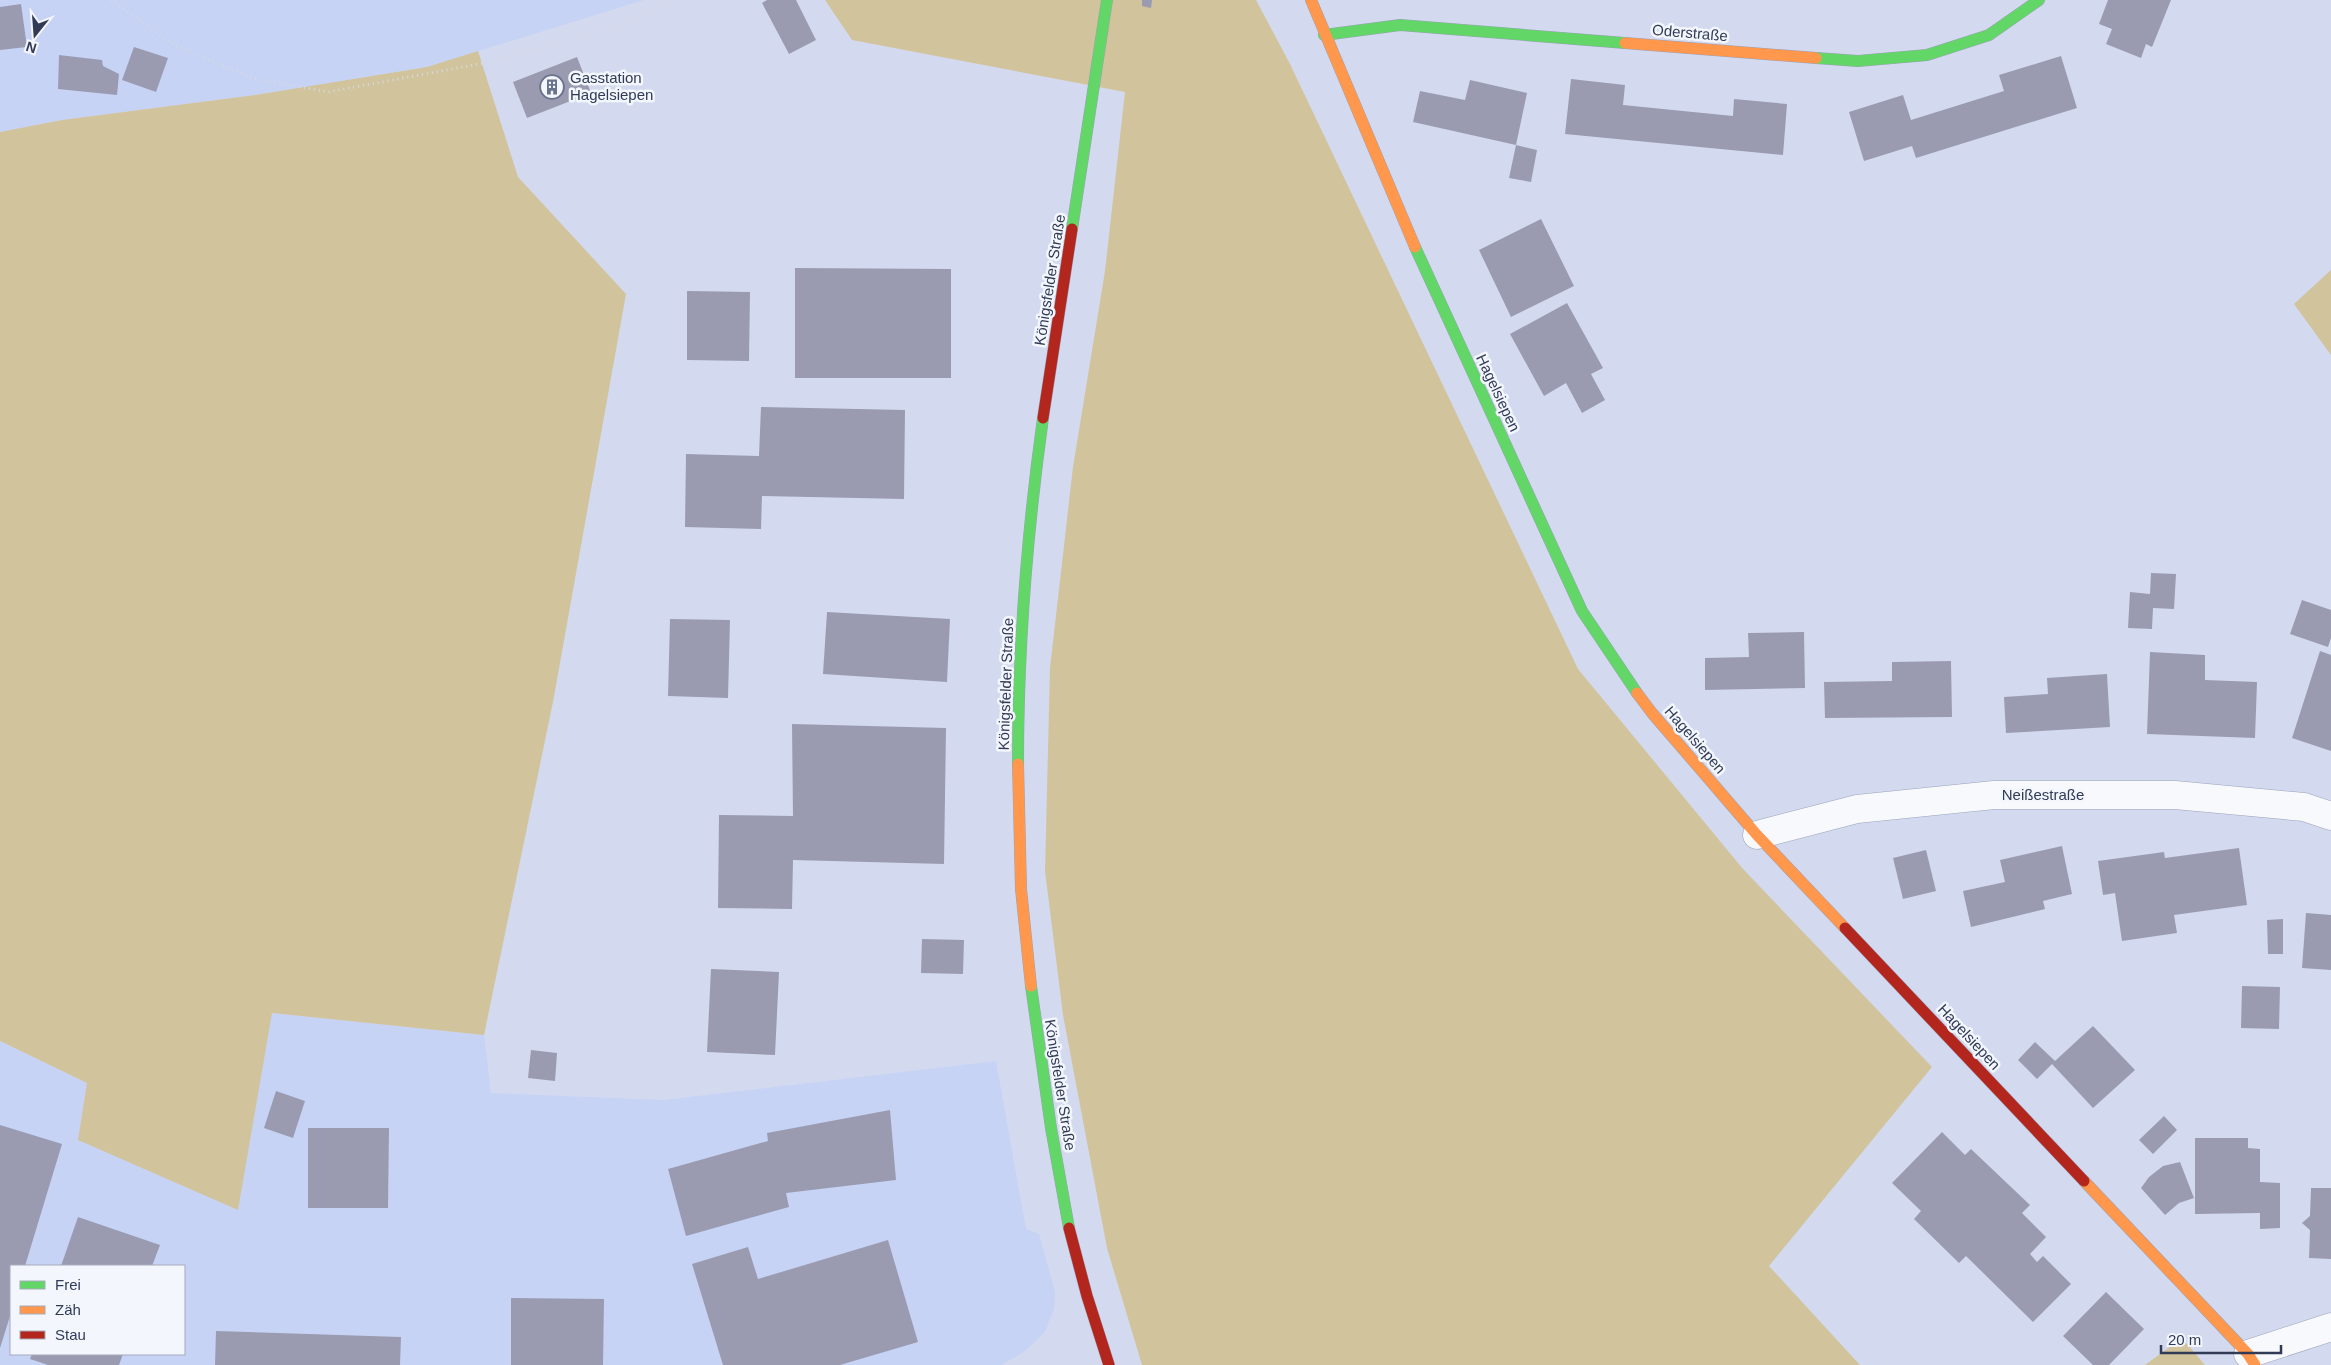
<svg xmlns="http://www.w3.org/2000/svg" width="2331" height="1365" viewBox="0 0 2331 1365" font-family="Arial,sans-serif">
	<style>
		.built { fill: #c7d3f5; fill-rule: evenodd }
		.green { fill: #d1c39b }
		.building { fill: #9a9bb1 }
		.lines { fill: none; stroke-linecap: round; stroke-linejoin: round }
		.street-casing { stroke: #9ba2b7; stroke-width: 29 }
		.fast-casing { stroke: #9ba2b7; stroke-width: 12 }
		.slow-casing { stroke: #9ba2b7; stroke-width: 12 }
		.jam-casing { stroke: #9ba2b7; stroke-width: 12 }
		.path { stroke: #d6d9e1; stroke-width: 3; stroke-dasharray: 1 4; stroke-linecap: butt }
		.street { stroke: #f8f9fd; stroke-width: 28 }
		.fast { stroke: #63d668; stroke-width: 11 }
		.slow { stroke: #ff974d; stroke-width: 11 }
		.jam { stroke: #b3261e; stroke-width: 11 }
		.labels { text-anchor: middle; stroke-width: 5; stroke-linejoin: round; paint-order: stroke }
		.street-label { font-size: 15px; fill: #323b56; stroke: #f3f6fd }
		.poi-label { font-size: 15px; fill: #323b56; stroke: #f3f6fd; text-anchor: start }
	</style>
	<rect width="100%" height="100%" fill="#d3daf0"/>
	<g class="built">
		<polygon points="0,0 644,0 427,67 255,95 62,120 0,132"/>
		<path d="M271 1013 484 1035 491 1093 663 1100 996 1061 1026 1229 1039 1234 1055 1292 1054 1309 1045 1332 1024 1352 1001 1365H0V1041L87 1083 237 1210ZM11 1266H184V1354H11Z"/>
	</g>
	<g class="green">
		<polygon points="825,0 1256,0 1290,64 1578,669 1743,869 1932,1067 1769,1266 1860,1365 1142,1365 1107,1248 1063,1015 1045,871 1050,668 1073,467 1105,271 1125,92 852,40"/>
		<polygon points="478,51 518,177 626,294 553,702 484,1035 272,1013 238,1210 78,1140 87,1083 0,1041 0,132 62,120 255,95 427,67"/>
		<polygon points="2331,270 2331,355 2294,304"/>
		<polygon points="2182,1338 2205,1365 2145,1365"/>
	</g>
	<g class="building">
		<polygon points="767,0 796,0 816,40 789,54 762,3"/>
		<polygon points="1142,0 1152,0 1151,8 1142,6"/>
		<polygon points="2108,0 2171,0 2152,47 2146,44 2141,58 2106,44 2112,29 2099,24"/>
		<polygon points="21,4 27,47 0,50 0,7"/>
		<polygon points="134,47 168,58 156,92 122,80"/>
		<polygon points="59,55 102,60 103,66 119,74 117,95 58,89"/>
		<polygon points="2061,56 2077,108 1916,158 1912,146 1864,161 1849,112 1903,95 1911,120 2004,91 1999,75"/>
		<polygon points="577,57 591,93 527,118 513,82"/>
		<polygon points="1571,79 1625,85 1623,105 1733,116 1734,99 1787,104 1783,155 1565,134"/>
		<polygon points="1470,80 1527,93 1516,145 1413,122 1420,91 1465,100"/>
		<polygon points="1516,145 1537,150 1531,182 1509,178"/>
		<polygon points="1541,219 1574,286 1511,317 1479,250"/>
		<polygon points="795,268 951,269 951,378 795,378"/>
		<polygon points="687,291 750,292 749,361 687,360"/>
		<polygon points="1567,303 1603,368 1591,374 1605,400 1582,413 1566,383 1544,396 1510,334"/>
		<polygon points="761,407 905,410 904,499 762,496 761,529 685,527 686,454 759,456"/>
		<polygon points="2151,573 2176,574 2174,609 2153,608 2152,629 2128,628 2130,592 2150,594"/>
		<polygon points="2302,600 2331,610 2331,638 2328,647 2290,634"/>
		<polygon points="827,612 950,619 947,682 823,674"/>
		<polygon points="670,619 730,620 728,698 668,696"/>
		<polygon points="1804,632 1805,688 1705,690 1705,658 1749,657 1748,633"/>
		<polygon points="2320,651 2331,655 2331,751 2292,738"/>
		<polygon points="2150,652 2205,655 2205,680 2257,682 2255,738 2147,734"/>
		<polygon points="1951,661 1952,717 1825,718 1824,682 1892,681 1892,662"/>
		<polygon points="2107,674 2110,727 2006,733 2004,697 2048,694 2047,678"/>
		<polygon points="792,724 946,728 944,864 793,860 792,909 718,908 719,815 793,816"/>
		<polygon points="2062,846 2072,894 2043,901 2045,909 1971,927 1963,891 2005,882 2000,860"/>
		<polygon points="2239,848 2247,905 2174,915 2177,933 2122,941 2115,893 2103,895 2098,861 2164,852 2165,858"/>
		<polygon points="1926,850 1936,891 1903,899 1893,858"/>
		<polygon points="2306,913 2331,915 2331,970 2302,968"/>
		<polygon points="2283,919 2283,954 2268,954 2267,920"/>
		<polygon points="922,939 964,940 963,974 921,973"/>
		<polygon points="711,969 779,972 775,1055 707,1052"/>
		<polygon points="2242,986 2280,987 2279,1029 2241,1028"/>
		<polygon points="2093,1026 2135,1070 2093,1108 2052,1064 2037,1079 2018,1060 2035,1042 2055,1061"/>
		<polygon points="531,1050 557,1053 555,1081 528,1078"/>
		<polygon points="276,1091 305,1101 293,1138 264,1128"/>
		<polygon points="890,1110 896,1180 786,1193 789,1207 686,1236 668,1169 768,1141 767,1133"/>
		<polygon points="2164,1116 2177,1130 2153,1154 2139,1140"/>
		<polygon points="0,1125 62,1144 25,1266 11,1266 11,1313 0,1348"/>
		<polygon points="308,1128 389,1128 388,1208 308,1208"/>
		<polygon points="1942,1132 1965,1155 1971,1149 2030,1205 2022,1213 2046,1237 2030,1254 2037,1262 2043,1256 2071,1284 2033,1322 1966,1256 1959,1263 1914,1219 1921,1211 1892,1183"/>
		<polygon points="2195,1138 2248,1138 2248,1148 2260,1149 2260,1182 2280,1183 2280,1228 2260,1229 2260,1213 2195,1214"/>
		<polygon points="2180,1162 2194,1198 2179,1203 2165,1215 2141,1188 2149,1177 2163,1166"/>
		<polygon points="2311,1188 2331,1188 2331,1259 2309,1258 2310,1230 2302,1223 2310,1216"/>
		<polygon points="78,1217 160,1245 152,1266 61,1266"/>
		<polygon points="888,1240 918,1342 840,1365 723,1365 692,1264 748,1247 758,1279"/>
		<polygon points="2106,1292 2144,1329 2109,1365 2093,1365 2063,1336"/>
		<polygon points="511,1298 604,1299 603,1365 511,1365"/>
		<polygon points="216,1331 401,1337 400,1365 215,1365"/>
		<polygon points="32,1354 123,1354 119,1365 48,1365 30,1359"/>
	</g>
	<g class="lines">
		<g class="street-casing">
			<g id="street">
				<polyline points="1757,835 1857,809 1994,795 2175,795 2304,807 2331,816"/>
				<polyline points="2248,1354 2331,1327"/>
			</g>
		</g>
		<g class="fast-casing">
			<g id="fast">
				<polyline points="1324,35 1400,25 1625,43"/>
				<polyline points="1816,58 1858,61 1927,55 1989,35 2039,0"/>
				<polyline points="1072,229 1107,0"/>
				<polyline points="1415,247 1582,611 1637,693"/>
				<path d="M1018 764C1018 648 1027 533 1043 418"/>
				<polyline points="1031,986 1051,1128 1069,1228"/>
			</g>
		</g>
		<g class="slow-casing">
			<g id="slow">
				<polyline points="1311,0 1415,247"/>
				<polyline points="1625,43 1816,58"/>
				<polyline points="1637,693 1652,713 1757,835 1845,928"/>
				<polyline points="1018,764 1021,889 1031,986"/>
				<polyline points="2084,1181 2248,1354 2255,1365"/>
			</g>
		</g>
		<g class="jam-casing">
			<g id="jam">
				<polyline points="1043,418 1072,229"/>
				<polyline points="1845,928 2084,1181"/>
				<polyline points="1069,1228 1087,1296 1109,1365"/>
			</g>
		</g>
		<polyline class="path" points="111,0 174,45 252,78 328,92 490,62 631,23 674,0"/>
		<use href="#street" class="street"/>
		<use href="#fast" class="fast"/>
		<use href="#slow" class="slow"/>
		<use href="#jam" class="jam"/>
	</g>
	<defs>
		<g id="building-ring" transform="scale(1.25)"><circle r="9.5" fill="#f3f6fd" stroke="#6a738c" stroke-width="1.5"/><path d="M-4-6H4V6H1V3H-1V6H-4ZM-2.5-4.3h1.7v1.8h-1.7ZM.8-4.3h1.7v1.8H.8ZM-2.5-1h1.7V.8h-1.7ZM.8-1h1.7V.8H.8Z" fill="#6a738c"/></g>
	</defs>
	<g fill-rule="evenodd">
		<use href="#building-ring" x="552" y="87"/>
	</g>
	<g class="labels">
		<g class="street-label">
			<text transform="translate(1690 33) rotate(5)" y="5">Oderstraße</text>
			<text transform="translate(1050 280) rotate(-81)" y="5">Königsfelder Straße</text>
			<text transform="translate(1498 393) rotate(65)" y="5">Hagelsiepen</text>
			<text transform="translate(1006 684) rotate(-88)" y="5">Königsfelder Straße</text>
			<text transform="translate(1695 740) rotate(49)" y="5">Hagelsiepen</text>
			<text x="2043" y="800">Neißestraße</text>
			<text transform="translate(1969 1037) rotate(47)" y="5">Hagelsiepen</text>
			<text transform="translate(1060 1085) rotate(81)" y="5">Königsfelder Straße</text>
		</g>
		<g class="poi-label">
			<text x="570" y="83">Gasstation<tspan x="570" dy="17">Hagelsiepen</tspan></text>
		</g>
	</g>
	<rect x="10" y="1265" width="175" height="90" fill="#f3f6fd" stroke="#a6abba"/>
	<rect x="20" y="1281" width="25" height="8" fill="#63d668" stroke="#a6abba"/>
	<text x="55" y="1290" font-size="15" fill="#323b56">Frei</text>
	<rect x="20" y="1306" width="25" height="8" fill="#ff974d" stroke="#a6abba"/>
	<text x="55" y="1315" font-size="15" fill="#323b56">Zäh</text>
	<rect x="20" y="1331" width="25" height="8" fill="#b3261e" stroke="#a6abba"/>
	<text x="55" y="1340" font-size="15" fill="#323b56">Stau</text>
	<g transform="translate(35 35) rotate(197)" stroke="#f3f6fd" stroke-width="4" paint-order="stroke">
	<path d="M0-4L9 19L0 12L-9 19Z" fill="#323b56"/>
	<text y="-8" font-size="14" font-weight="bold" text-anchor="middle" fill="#323b56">N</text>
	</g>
	<path d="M2161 1345v8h120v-8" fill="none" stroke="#323b56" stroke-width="2.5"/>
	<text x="2168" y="1345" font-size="15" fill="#323b56" stroke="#f3f6fd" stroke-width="4" paint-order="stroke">20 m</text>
</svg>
